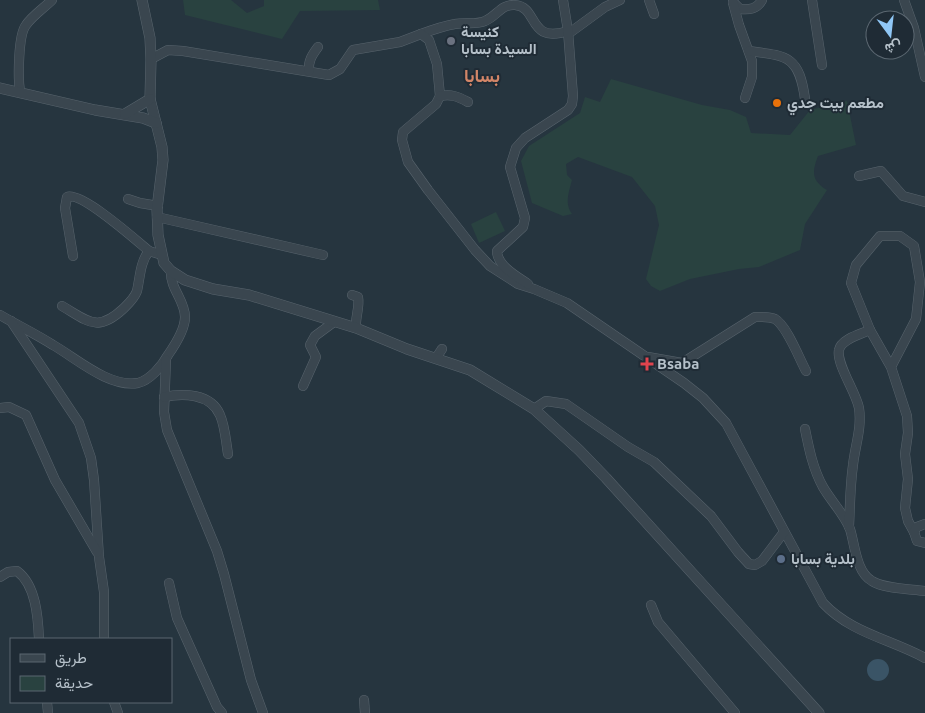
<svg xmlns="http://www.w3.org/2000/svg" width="925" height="713" viewBox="0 0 925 713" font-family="Ubuntu,Vazirmatn,sans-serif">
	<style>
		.green { fill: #294240 }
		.water { fill: #3a5466 }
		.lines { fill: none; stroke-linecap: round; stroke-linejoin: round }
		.minor-casing { stroke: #58646d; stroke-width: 10 }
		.tertiary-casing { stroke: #58646d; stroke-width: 11 }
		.minor { stroke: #3a464f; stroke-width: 9 }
		.tertiary { stroke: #3a464f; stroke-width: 10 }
		.worship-dot { fill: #6b7280; stroke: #1f2b35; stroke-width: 2 }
		.food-dot { fill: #e8710a; stroke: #1f2b35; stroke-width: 2 }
		.health-dot { fill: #e0444e; stroke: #1f2b35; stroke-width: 2 }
		.service-dot { fill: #5c6f8a; stroke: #1f2b35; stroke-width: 2 }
		.labels { text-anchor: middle; stroke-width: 4; stroke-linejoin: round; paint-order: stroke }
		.poi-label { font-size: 15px; font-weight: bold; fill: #b6c1ca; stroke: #1f2b35; text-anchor: start }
		.quarter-label { font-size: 18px; font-weight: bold; fill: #d38668; stroke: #1f2b35 }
	</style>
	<rect width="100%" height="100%" fill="#26353f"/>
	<g class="green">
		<polygon points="183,0 231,0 247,13 264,6 264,0 378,0 380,10 300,11 282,39 185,15"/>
		<path d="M611 79 702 105 730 110 746 117 751 133 790 135 810 110 847 101 856 145 818 156C812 172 811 180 827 190L805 224 800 250 759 267 739 269 690 279 660 291 651 286 646 279 659 225 655 206 632 177 578 157 566 164 567 175 572 180C569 192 564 203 572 214L563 216 532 203 521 161 529 146 580 113 585 97 600 102Z"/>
		<polygon points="496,212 505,231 479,243 471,224"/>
	</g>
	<circle class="water" cx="878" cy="670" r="11"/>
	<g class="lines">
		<g class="minor-casing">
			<g id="minor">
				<polyline points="649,0 654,14"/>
				<polyline points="812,0 822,65"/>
				<polyline points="904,0 914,28 925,77"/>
				<path d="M733 2 740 9C750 10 757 9 762 0"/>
				<polyline points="733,3 739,25 752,61 752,77 745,98"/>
				<path d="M421 34C432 30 443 26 455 24 465 22 476 25 485 21 497 16 501 4 515 5 539 7 527 44 568 31"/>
				<polyline points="568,34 605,7 620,0"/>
				<path d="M749 51C788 56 799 56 805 99"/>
				<path d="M151 59 168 50 183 51 329 75 340 69 353 50 400 42 421 34 429 40 437 64 440 96 436 104 403 132 402 140 408 162 428 190 475 250 490 266 518 284 534 289 567 303 684 383 703 398 726 423 823 603C851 633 890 639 925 658"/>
				<path d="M309 71C308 61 312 55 318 47"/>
				<path d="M20 92C18 78 18 35 26 25 32 16 44 8 52 0"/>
				<path d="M440 96C451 94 457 96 468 102"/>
				<polyline points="859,176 881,171 903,196 925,202"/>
				<polyline points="128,199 140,203 158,206"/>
				<polyline points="157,217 323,255"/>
				<path d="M73 256 65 208 67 197C81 191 137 241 149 251"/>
				<path d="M528 284C518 277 497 266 497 251L523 227 525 218 510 167 516 148 525 138 568 110 572 104 573 96 568 31 563 0"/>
				<path d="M352 295 358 297C360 307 355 318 356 328"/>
				<path d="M62 306C88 321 97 333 123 309 128 304 134 299 137 291 140 278 140 262 149 251L162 255"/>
				<path d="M0 315C17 325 36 334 53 345 76 358 109 388 138 383 150 380 162 366 168 355 175 345 185 330 185 317 185 300 170 289 171 271"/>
				<polyline points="11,321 79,423 91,458 94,480 99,557 104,592 104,639"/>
				<path d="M648 357 682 363 755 317C761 317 769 316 775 319 787 326 799 358 806 371"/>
				<polyline points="436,358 442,349"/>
				<polyline points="166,360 164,412 167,430 217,551 224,574 251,680 263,713"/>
				<polyline points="891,367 916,319 920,282 914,246 900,236 880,236 856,265 851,283 870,330 891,367 907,416 908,433 905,454 908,479 905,508 908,521 914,532"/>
				<polyline points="303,386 316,357 310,345 315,336 334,322"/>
				<path d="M164 397C182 393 211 393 220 415 225 426 226 442 228 454"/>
				<polyline points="0,408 9,407 26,415 55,480 97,552"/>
				<polyline points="534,409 546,401 566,404 628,447 654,462 711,516 738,552 749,564 755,565 762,561 784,532"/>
				<path d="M805 429C809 449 813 469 823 487 831 501 844 514 850 529 855 545 856 572 872 581 884 589 911 589 925 591"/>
				<polyline points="925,524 917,527 914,532 917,541 925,543"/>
				<path d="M849 527C850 507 850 486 853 465 855 446 862 428 859 408 856 392 836 364 839 350 841 339 861 334 870 330"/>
				<path d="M0 577 8 572 17 571C36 585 38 617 39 639"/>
				<polyline points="169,583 177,618 217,707 222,713"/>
				<polyline points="651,605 658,622 735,713"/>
				<polyline points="364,700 365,713"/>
				<polyline points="47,702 48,713"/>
				<polyline points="114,702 118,713"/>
			</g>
		</g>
		<g class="tertiary-casing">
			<g id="tertiary">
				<polyline points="142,0 150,38 151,59 150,99 162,147 163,160 157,209 158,235 164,263 171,271 185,280 213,289 249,295 356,328 407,349 470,370 534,409 579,450 606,478 819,713"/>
				<polyline points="0,88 95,110 143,118 156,123"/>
				<polyline points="125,114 150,99"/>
			</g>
		</g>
		<use href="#minor" class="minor"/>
		<use href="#tertiary" class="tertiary"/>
	</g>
	<circle class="worship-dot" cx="451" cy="41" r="5"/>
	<circle class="food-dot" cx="777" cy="103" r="5"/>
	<path class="health-dot" d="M644.5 356.5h5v5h5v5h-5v5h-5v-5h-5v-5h5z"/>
	<circle class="service-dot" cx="781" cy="559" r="5"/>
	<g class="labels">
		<g class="poi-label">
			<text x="461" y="37">كنيسة<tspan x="461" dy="17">السيدة بسابا</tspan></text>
			<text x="787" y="108">مطعم بيت جدي</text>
			<text x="657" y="369">Bsaba</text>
			<text x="791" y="564">بلدية بسابا</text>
		</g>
		<g class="quarter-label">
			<text x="482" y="82">بسابا</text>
		</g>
	</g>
	<rect x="10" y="638" width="162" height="65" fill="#1f2b35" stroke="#5b6771"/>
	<rect x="20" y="654" width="25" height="8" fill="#3a464f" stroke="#5b6771"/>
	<text x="55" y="663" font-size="15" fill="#b6c1ca">طريق</text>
	<rect x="20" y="676" width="25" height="15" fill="#294240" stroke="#5b6771"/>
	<text x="55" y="688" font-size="15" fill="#b6c1ca">حديقة</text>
	<g transform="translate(890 35) rotate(165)"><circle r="24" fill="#1f2b35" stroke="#5b6771"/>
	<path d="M0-4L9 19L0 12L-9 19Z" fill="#90c7f6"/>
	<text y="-8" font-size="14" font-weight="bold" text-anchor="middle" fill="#b6c1ca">ش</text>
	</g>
</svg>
